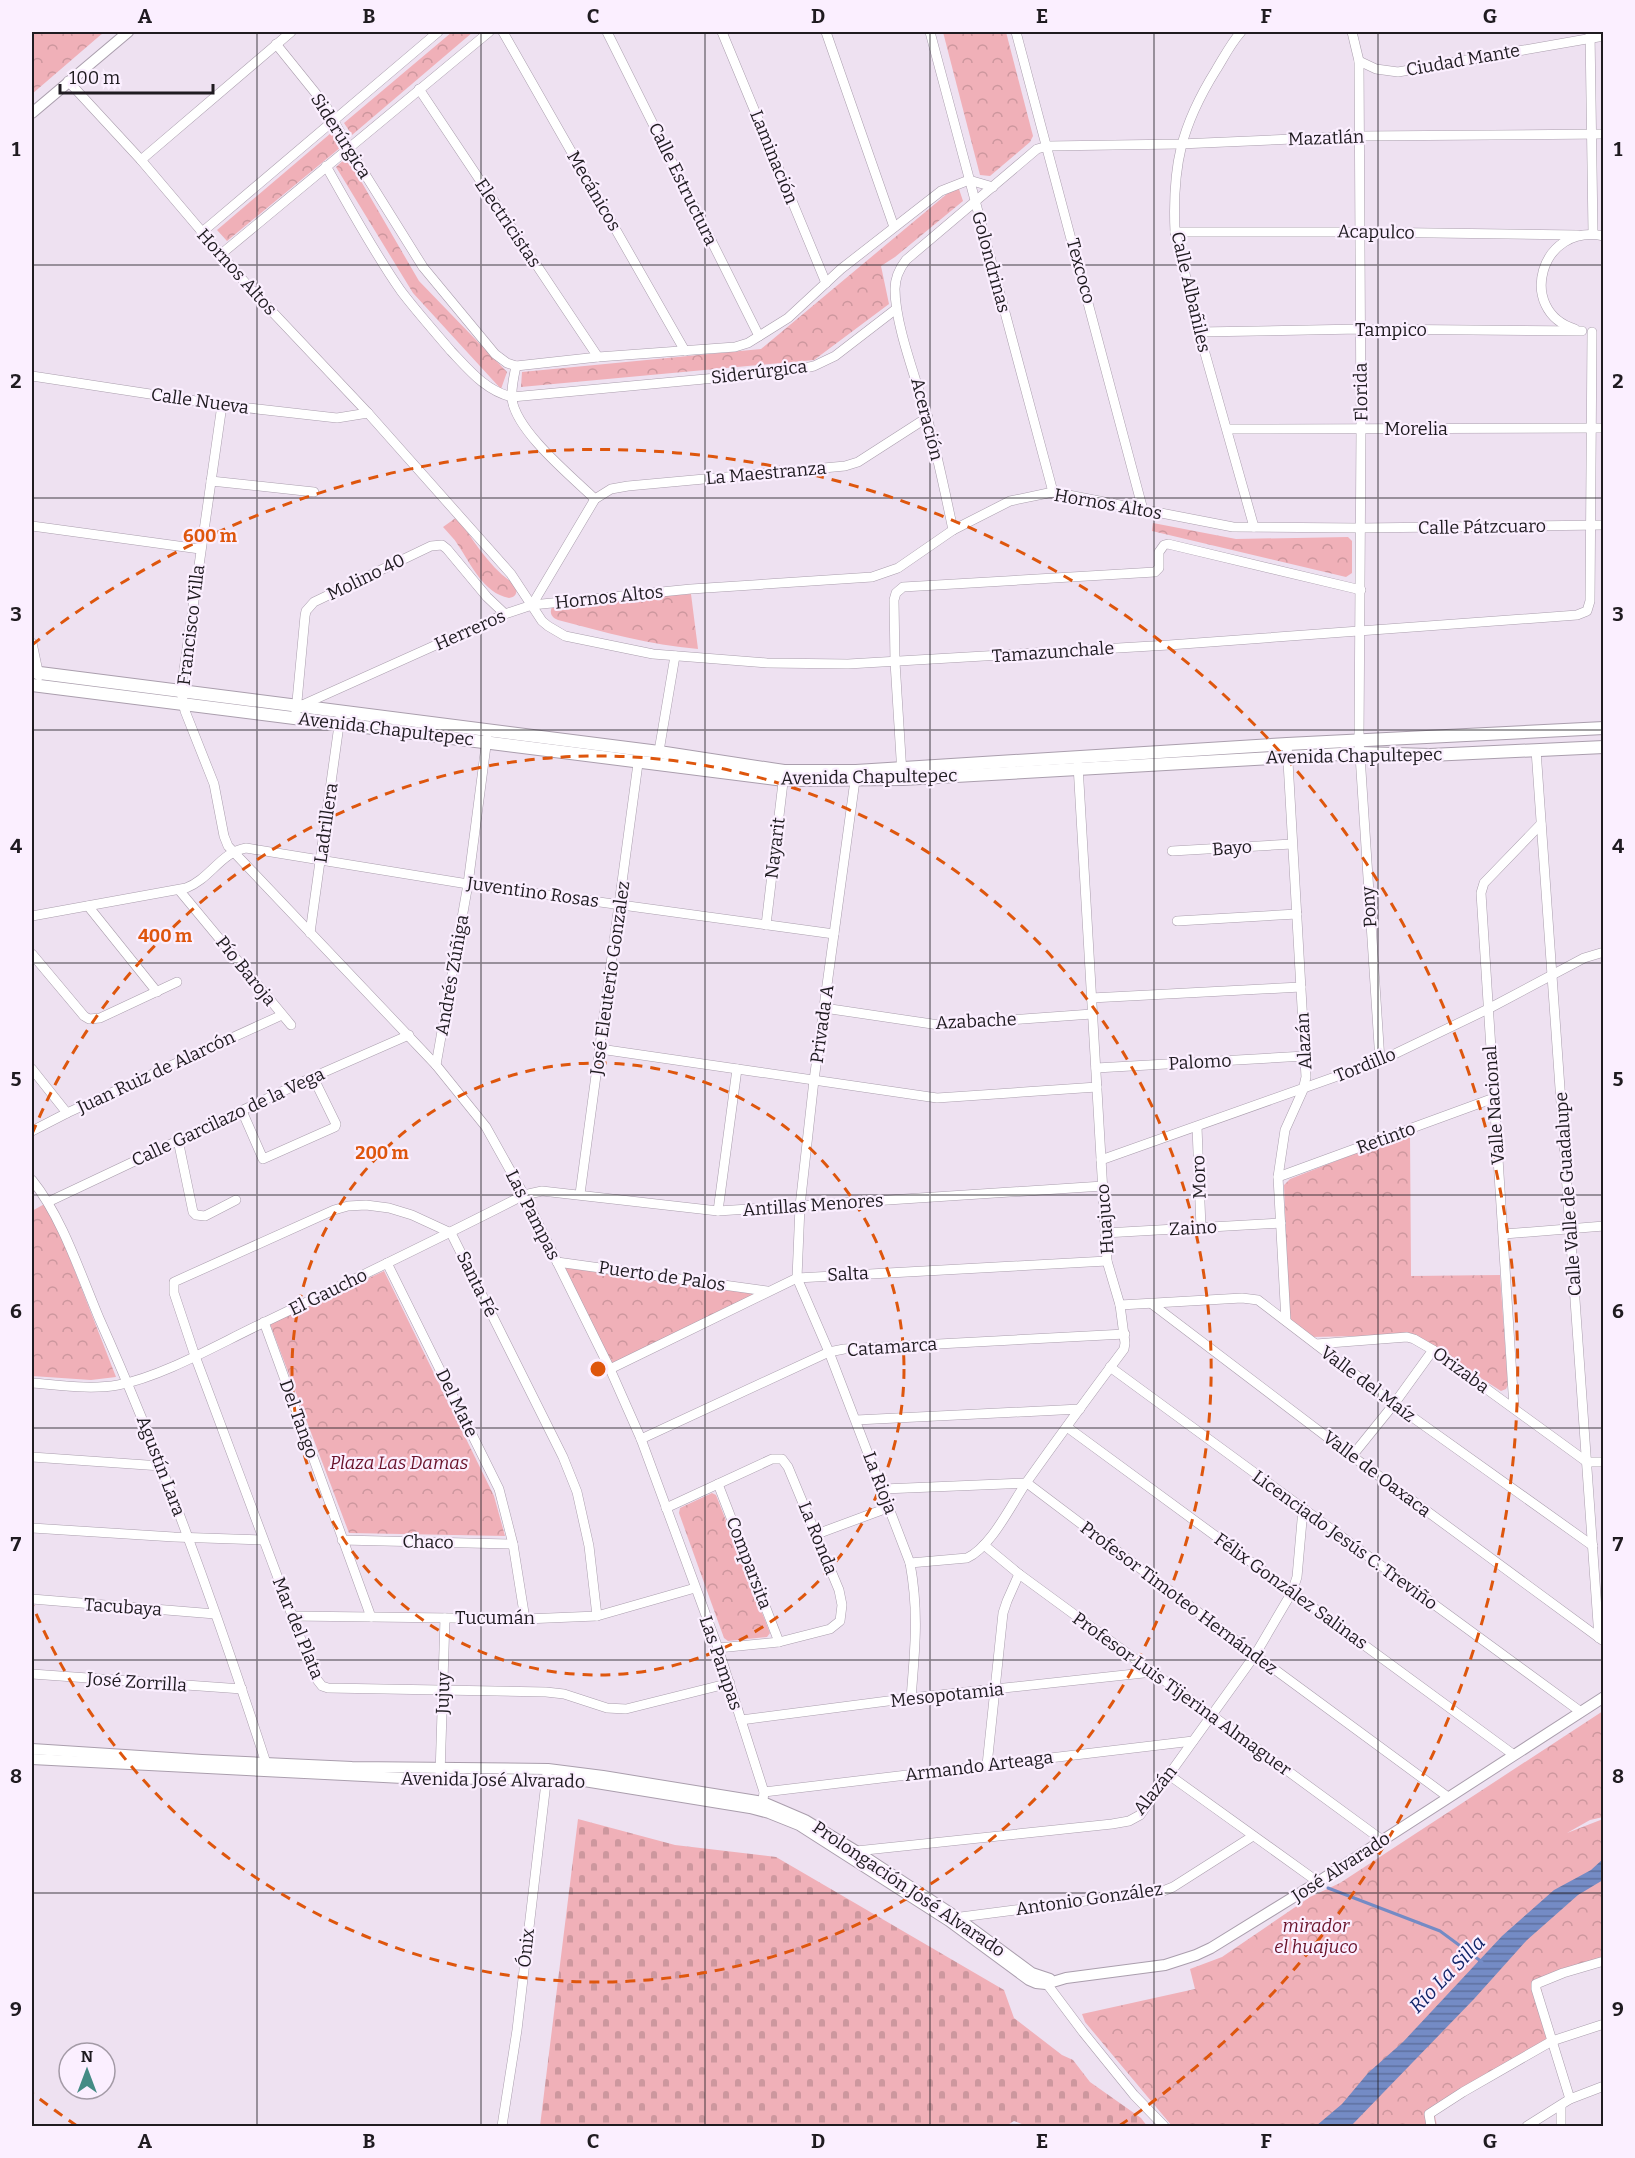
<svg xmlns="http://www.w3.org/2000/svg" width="1635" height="2158" viewBox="0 0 1635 2158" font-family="Bitter,serif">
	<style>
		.cemetery { fill: url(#cemetery-stones) }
		.park { fill: url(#park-crowns) }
		.water { fill: url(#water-rules) }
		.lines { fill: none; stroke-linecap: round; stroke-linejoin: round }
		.stream { stroke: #748bc5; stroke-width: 3 }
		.minor-casing { stroke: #aa9ead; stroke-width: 10 }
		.tertiary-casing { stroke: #aa9ead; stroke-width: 12 }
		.secondary-casing { stroke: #aa9ead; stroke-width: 14 }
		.minor { stroke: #fff; stroke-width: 9 }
		.tertiary { stroke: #fff; stroke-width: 10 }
		.secondary { stroke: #fff; stroke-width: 12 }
		.grid { fill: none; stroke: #1f1b20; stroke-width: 1.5; stroke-opacity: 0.55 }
		.ring { fill: none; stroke: #de560d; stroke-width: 3; stroke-dasharray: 10 8 }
		.labels { text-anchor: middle; stroke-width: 4.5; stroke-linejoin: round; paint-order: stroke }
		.street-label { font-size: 18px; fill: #1f1b20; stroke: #fbefff }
		.park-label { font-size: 18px; font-style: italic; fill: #691129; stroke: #fbefff }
		.water-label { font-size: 20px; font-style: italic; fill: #13266a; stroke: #fbefff }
		.centre { fill: #de560d; stroke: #fbefff; stroke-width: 3 }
		.ring-label { font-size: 18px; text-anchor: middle; font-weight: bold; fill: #de560d; stroke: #fbefff; stroke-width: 4.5; stroke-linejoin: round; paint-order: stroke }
		.neatline { fill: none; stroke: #1f1b20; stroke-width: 2 }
		.grid-label { font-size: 20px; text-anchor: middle; font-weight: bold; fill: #1f1b20 }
	</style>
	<defs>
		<pattern id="cemetery-stones" width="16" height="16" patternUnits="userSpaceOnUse" patternTransform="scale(1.5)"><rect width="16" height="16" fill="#f0b0b8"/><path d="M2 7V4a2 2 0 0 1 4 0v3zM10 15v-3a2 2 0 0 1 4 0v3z" fill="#cd979e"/></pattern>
		<pattern id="park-crowns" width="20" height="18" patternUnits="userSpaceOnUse" patternTransform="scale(1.5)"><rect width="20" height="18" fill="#f0b0b8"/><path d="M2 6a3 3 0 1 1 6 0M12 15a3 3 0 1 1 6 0" fill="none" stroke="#cd979e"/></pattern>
		<pattern id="water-rules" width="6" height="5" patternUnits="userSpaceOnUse" patternTransform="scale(1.5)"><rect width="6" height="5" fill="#748bc5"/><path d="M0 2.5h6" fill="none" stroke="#5f71a0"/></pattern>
	</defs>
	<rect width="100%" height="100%" fill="#eee1f1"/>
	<polygon class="cemetery" points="578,1819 675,1845 776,1857 1004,1990 1014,2018 1062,2055 1073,2060 1090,2082 1141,2118 1147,2126 1027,2126 1014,2121 1006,2126 540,2126"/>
	<g class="park">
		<polygon points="32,32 104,32 32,94"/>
		<polygon points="452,32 473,32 352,135 344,123"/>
		<polygon points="943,32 1006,32 1033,136 1030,142 990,176 980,175"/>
		<polygon points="331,133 341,147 227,241 217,230"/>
		<polygon points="347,157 419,281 507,372 501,389 413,293 336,167"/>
		<polygon points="954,188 959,189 963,201 895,257 881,266 889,304 814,360 521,387 522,372 761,349"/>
		<path d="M457 517C474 541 490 569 516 585 517 592 517 597 509 598 483 593 471 564 458 545 454 538 448 533 443 527Z"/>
		<polygon points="1153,523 1236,539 1348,537 1352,541 1352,573 1346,577 1152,531"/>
		<path d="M691 594 698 649C650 645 604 632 558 620 552 618 549 613 552 607L563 602Z"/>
		<polygon points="1410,1132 1411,1276 1500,1275 1508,1385 1506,1389 1501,1391 1414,1335 1310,1337 1289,1320 1284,1185 1290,1179"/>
		<polygon points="48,1202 116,1377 91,1380 32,1376 32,1211"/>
		<polygon points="557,1262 767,1291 610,1369"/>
		<polygon points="384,1271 494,1496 505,1536 349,1533 270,1324"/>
		<polygon points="712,1493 716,1495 770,1633 767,1637 728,1641 724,1638 679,1513 680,1508"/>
		<polygon points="1603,1711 1603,1817 1590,1820 1567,1833 1603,1819 1603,1966 1540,1983 1552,2041 1434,2111 1437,2126 1172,2126 1085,2022 1082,2014 1195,1989 1190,1969 1222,1957 1310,1897 1340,1883"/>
	</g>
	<polygon class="water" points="1603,1859 1603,1880 1578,1895 1527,1940 1474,1999 1351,2126 1316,2126 1342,2104 1368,2073 1403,2042 1502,1936 1554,1890 1591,1870"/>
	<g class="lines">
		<polyline class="stream" points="1328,1888 1440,1931 1482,1962"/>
		<g class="minor-casing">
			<g id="minor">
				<polyline points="503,32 685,351"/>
				<polyline points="607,32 759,336"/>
				<polyline points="722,32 826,283"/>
				<polyline points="826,32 894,227"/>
				<polyline points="930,32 1053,492"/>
				<polyline points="1016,32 1143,510"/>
				<path d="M1241 32C1231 43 1224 57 1216 70 1181 126 1172 166 1175 232L1199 332 1254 527"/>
				<polyline points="1352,32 1359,61 1361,429 1359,740 1380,1061"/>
				<polyline points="1590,32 1593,233"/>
				<polyline points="276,44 326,106 348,147 423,267 495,354 507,363 516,366 598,357 735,347 748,343 788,318 841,269 941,191 969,180 993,187"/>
				<polyline points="1359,61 1376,69 1398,72 1604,36"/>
				<polyline points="68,81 141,160 248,286 368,413 511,574 542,621 548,626 565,636 653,654 767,663 848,664 1169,645 1577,615 1587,611 1590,601 1592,332"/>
				<polyline points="419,89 598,357"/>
				<polyline points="141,160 291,32"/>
				<path d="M326 166C350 208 373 251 401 291 417 312 434 331 451 351 469 370 486 391 512 397L791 371 814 366 835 356 896 309"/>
				<polyline points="1175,232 1359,232 1577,235"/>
				<polyline points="201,233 438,32"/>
				<polyline points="220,255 489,32"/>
				<path d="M1575 329C1516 311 1540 222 1604 236"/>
				<polyline points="1199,332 1360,329 1582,331"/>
				<path d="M516 366C514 376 511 388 512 399 516 431 571 476 595 499"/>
				<polyline points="32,376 222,405 337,418 368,413"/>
				<polyline points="222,405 181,691 185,711 214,784 224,836 228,846 436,1065 486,1127 524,1195 610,1369 641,1439 718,1648 764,1792 762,1808"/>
				<polyline points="1228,429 1604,428"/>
				<polyline points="211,481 314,492"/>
				<polyline points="32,526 200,549"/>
				<path d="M953 530C945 492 937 452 926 414 916 378 895 325 895 289 895 278 899 269 906 260L1037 149 1048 146 1180 144 1360 136 1604 134"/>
				<polyline points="532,605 691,589 872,577 898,568 953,530 1010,501 1053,492 1233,527 1360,528 1604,525"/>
				<polyline points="32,643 39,676"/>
				<polyline points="300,706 505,614 532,605 595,499 611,489 628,486 845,466 858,462 928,417"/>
				<polyline points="296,712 305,616 306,611 314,602 431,546 442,545 447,549 487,597 505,614"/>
				<polyline points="1536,750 1599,1638"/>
				<polyline points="658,757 675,656"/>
				<path d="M856 773 814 1080 800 1206 797 1278 829 1352 910 1563C919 1612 915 1649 911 1698"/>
				<polyline points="902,774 895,662 894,600 896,593 903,587 1155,572 1159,568 1159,552 1164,545 1168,544 1361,590"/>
				<polyline points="1172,851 1292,844"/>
				<polyline points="179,890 291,1025"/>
				<polyline points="88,906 157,992"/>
				<path d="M32 916 186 888C210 879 221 852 246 848L468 884 834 934"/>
				<polyline points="1177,921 1297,914"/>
				<polyline points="766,925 784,774"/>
				<polyline points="310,933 340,718"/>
				<polyline points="32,954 84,1016 89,1019 100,1018 177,982"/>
				<polyline points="1091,998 1301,987"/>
				<polyline points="824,1008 939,1025 1092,1014"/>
				<polyline points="600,1049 937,1098 1097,1087"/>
				<polyline points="436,1065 468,884 487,738"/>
				<polyline points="1096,1068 1305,1056"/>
				<polyline points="32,1069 67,1113"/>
				<polyline points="242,1111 263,1159 335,1127 336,1124 313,1077"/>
				<polyline points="1197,1127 1201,1228"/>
				<polyline points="32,1131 67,1113 282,1015"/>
				<polyline points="178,1140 193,1212 196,1215 205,1216 236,1200"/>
				<polyline points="1101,1160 1380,1061 1488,1009 1584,958 1604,952"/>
				<polyline points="1278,1177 1494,1098"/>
				<path d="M32 1180C62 1217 80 1273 99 1318 164 1463 217 1612 266 1763"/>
				<polyline points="580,1194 639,756"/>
				<polyline points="48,1202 313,1077 409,1035"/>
				<polyline points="718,1211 737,1069"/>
				<polyline points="1105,1233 1281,1223"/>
				<polyline points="1504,1234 1604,1226"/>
				<polyline points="557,1262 767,1291"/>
				<polyline points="387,1263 499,1489 513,1544 525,1619"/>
				<polyline points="1152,1304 1352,1456 1602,1640"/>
				<polyline points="1120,1305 1242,1298 1258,1300 1394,1404 1593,1546"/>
				<polyline points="1286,1321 1278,1177 1285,1130 1303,1090 1306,1077 1287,744"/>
				<polyline points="264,1322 371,1617"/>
				<polyline points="1316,1344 1407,1337 1414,1339 1433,1350 1587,1462 1604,1462"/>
				<polyline points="1110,1367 1581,1712"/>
				<polyline points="610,1369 797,1278 1107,1261"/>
				<path d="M32 1383C59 1385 90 1390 118 1385 164 1376 220 1343 263 1323 351 1281 438 1239 524 1195L542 1191 718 1211 1103 1186"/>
				<polyline points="1514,1408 1481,893 1484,883 1541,824"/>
				<polyline points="856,1420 1080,1409"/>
				<polyline points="1067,1427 1514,1755"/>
				<polyline points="641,1439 829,1352 844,1349 1125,1334"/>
				<polyline points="1352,1456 1394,1404 1433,1350"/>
				<polyline points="32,1457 161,1466"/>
				<polyline points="718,1484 779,1642"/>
				<polyline points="883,1489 1027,1483 1255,1655 1448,1797"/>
				<polyline points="666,1508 772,1459 782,1459 788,1467 839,1590 842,1605 840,1621 830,1629 779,1642 718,1648"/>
				<polyline points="32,1528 174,1537 263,1540"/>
				<polyline points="817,1534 890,1507"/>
				<polyline points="342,1540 513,1544"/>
				<polyline points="984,1545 1019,1574 1382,1840"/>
				<path d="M910 1563 967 1558C991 1547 1011 1505 1026 1483 1058 1438 1091 1393 1124 1349L1125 1343 1120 1305 1107 1261 1078 765"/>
				<polyline points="32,1599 215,1614"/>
				<polyline points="292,1616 525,1619 597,1616 695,1588"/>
				<polyline points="597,1616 589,1546 577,1492 563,1457 451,1233 412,1215 389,1208 366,1205 348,1206 334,1210 174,1282 174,1293 195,1356 315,1677 322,1686 328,1688 546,1692 564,1694 607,1708 626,1709 730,1683"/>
				<polyline points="32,1674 242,1689"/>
				<polyline points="741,1720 911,1698 1153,1672"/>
				<polyline points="987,1765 1003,1613 1007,1601 1019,1574"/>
				<polyline points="440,1775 445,1618"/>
				<polyline points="1169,1775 1318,1882"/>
				<polyline points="764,1792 1193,1741"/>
				<polyline points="853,1853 856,1851 1112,1824 1129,1821 1140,1815 1255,1655 1292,1592 1297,1577 1303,1509"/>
				<polyline points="953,1918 1163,1891 1173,1887 1253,1836"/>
				<polyline points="1044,1980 1083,2032 1134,2095 1164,2126"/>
				<polyline points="1570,2099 1536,1989 1536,1984 1563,1973 1604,1961"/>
				<polyline points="1561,2106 1561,2126"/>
				<polyline points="502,2126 517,2030 547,1774"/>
				<polyline points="1431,2126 1429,2114 1463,2092 1552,2041 1604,2024"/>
				<polyline points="1527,2126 1570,2099 1604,2086"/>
			</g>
		</g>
		<g class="tertiary-casing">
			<g id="tertiary">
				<polyline points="32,113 128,32"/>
				<polyline points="32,1749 202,1760 352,1767 548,1769 603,1776 763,1802 805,1820 856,1851 955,1916 1032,1973 1050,1979"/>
				<polyline points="32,1759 403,1778 578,1780 750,1808 769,1813 799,1825 949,1921 1029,1980 1036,1983 1046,1984 1066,1978 1165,1965 1196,1955 1211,1948 1318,1882 1604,1697"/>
			</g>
		</g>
		<g class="secondary-casing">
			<g id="secondary">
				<polyline points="32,672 659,752 784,771 856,771 1287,744 1604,728"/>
				<polyline points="32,685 784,780 903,779 1359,753 1430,755 1604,747"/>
			</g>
		</g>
		<use href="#minor" class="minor"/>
		<use href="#tertiary" class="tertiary"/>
		<use href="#secondary" class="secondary"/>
	</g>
	<path class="grid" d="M257 32V2126M481 32V2126M705 32V2126M930 32V2126M1154 32V2126M1378 32V2126M32 265H1604M32 498H1604M32 730H1604M32 963H1604M32 1195H1604M32 1428H1604M32 1660H1604M32 1893H1604"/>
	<g class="ring">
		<circle cx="598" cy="1369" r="306"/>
		<path d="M32 1134A613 613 0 1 1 32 1604"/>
		<path d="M77 2126A919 919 0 0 1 32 2093M32 645A919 919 0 1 1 1119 2126"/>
	</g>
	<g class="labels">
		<g class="street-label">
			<text transform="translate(1463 60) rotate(-10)" y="6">Ciudad Mante</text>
			<text transform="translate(341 136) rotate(58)" y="6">Siderúrgica</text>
			<text transform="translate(1326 138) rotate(-2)" y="6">Mazatlán</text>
			<text transform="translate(774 157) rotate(68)" y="6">Laminación</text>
			<text transform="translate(683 184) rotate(64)" y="6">Calle Estructura</text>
			<text transform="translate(594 191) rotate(60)" y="6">Mecánicos</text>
			<text transform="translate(508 223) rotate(56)" y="6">Electricistas</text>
			<text transform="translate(1376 232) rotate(1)" y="6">Acapulco</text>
			<text transform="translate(991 262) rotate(75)" y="6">Golondrinas</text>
			<text transform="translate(1081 271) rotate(75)" y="6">Texcoco</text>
			<text transform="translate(237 272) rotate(48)" y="6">Hornos Altos</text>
			<text transform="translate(1191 292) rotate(77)" y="6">Calle Albañiles</text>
			<text x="1391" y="336">Tampico</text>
			<text transform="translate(759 372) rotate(-7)" y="6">Siderúrgica</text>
			<text transform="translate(1361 392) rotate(-91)" y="6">Florida</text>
			<text transform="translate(200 401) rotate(8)" y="6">Calle Nueva</text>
			<text transform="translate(927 419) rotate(76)" y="6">Aceración</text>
			<text x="1416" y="435">Morelia</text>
			<text transform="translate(766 473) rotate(-5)" y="6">La Maestranza</text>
			<text transform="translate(1108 504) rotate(10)" y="6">Hornos Altos</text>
			<text transform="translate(1482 527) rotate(-1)" y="6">Calle Pátzcuaro</text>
			<text transform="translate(366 577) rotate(-26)" y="6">Molino 40</text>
			<text transform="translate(609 597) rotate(-6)" y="6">Hornos Altos</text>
			<text transform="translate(191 625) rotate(-83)" y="6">Francisco Villa</text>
			<text transform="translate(470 630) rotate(-24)" y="6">Herreros</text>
			<text transform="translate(1053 652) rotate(-4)" y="6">Tamazunchale</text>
			<text transform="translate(386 729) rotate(7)" y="6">Avenida Chapultepec</text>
			<text transform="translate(1354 756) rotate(-1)" y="6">Avenida Chapultepec</text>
			<text transform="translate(869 777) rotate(-1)" y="6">Avenida Chapultepec</text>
			<text transform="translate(326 823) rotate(-82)" y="6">Ladrillera</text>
			<text transform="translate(775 848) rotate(-83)" y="6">Nayarit</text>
			<text transform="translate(1232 848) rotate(-4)" y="6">Bayo</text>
			<text transform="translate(533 892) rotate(8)" y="6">Juventino Rosas</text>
			<text transform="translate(1369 907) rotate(-94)" y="6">Pony</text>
			<text transform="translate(246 971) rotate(51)" y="6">Pío Baroja</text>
			<text transform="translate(452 975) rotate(-80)" y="6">Andrés Zúñiga</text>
			<text transform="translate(610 978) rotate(-82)" y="6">José Eleuterio Gonzalez</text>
			<text transform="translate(976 1021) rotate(-3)" y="6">Azabache</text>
			<text transform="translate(822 1024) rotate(-82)" y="6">Privada A</text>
			<text transform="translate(1304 1041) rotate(-93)" y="6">Alazán</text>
			<text transform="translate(1200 1062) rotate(-3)" y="6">Palomo</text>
			<text transform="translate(1365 1065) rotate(-22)" y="6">Tordillo</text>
			<text transform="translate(156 1072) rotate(-25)" y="6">Juan Ruiz de Alarcón</text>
			<text transform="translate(1494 1105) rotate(-94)" y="6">Valle Nacional</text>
			<text transform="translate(228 1117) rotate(-25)" y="6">Calle Garcilazo de la Vega</text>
			<text transform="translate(1386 1138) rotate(-20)" y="6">Retinto</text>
			<text transform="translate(1199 1177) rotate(-92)" y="6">Moro</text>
			<text transform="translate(1568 1194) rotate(-94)" y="6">Calle Valle de Guadalupe</text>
			<text transform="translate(813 1205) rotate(-4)" y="6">Antillas Menores</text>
			<text transform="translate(533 1215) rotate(63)" y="6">Las Pampas</text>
			<text transform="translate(1105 1219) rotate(-94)" y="6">Huajuco</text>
			<text transform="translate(1193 1228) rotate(-3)" y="6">Zaino</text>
			<text transform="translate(848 1274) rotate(-3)" y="6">Salta</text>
			<text transform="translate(662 1276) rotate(8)" y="6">Puerto de Palos</text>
			<text transform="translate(477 1284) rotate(64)" y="6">Santa Fé</text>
			<text transform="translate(328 1292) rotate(-26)" y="6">El Gaucho</text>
			<text transform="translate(892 1347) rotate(-4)" y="6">Catamarca</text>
			<text transform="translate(1461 1370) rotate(36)" y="6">Orizaba</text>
			<text transform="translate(1368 1384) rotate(37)" y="6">Valle del Maíz</text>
			<text transform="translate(457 1403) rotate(64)" y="6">Del Mate</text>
			<text transform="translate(299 1419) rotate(70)" y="6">Del Tango</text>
			<text transform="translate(161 1466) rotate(69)" y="6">Agustín Lara</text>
			<text transform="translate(1377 1474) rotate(37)" y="6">Valle de Oaxaca</text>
			<text transform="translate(880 1483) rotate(69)" y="6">La Rioja</text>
			<text transform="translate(818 1538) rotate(68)" y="6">La Ronda</text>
			<text transform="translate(1345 1540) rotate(36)" y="6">Licenciado Jesús C. Treviño</text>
			<text transform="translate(428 1542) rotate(1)" y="6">Chaco</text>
			<text transform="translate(749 1563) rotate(69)" y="6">Comparsita</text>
			<text transform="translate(1291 1591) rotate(36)" y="6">Félix González Salinas</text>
			<text transform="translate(1179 1598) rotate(37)" y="6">Profesor Timoteo Hernández</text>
			<text transform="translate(123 1607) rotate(4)" y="6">Tacubaya</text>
			<text x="495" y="1624">Tucumán</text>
			<text transform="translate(298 1628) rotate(68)" y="6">Mar del Plata</text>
			<text transform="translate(721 1663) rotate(71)" y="6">Las Pampas</text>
			<text transform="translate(137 1682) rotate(4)" y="6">José Zorrilla</text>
			<text transform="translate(443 1693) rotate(-88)" y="6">Jujuy</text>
			<text transform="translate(1182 1694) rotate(36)" y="6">Profesor Luis Tijerina Almaguer</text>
			<text transform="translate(947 1695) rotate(-6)" y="6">Mesopotamia</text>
			<text transform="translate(979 1766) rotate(-7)" y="6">Armando Arteaga</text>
			<text transform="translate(493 1780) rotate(1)" y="6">Avenida José Alvarado</text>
			<text transform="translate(1155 1790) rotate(-51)" y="6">Alazán</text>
			<text transform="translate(1341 1867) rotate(-33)" y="6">José Alvarado</text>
			<text transform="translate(909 1889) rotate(34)" y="6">Prolongación José Alvarado</text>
			<text transform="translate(1089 1899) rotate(-8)" y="6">Antonio González</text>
			<text transform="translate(526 1948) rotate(-84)" y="6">Ónix</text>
		</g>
		<g class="park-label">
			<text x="399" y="1469">Plaza Las Damas</text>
			<text x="1316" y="1932">mirador<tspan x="1316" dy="21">el huajuco</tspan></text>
		</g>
		<g class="water-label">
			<text transform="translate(1447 1974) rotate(-46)" y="7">Río La Silla</text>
		</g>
	</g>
	<circle cx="598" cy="1369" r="9" class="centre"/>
	<g class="ring-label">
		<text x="210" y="542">600 m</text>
		<text x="165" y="942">400 m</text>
		<text x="382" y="1159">200 m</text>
	</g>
	<rect width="1635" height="2158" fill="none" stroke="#fbefff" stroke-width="66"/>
	<g transform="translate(87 2071)"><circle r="28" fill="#fbefff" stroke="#a39aa6" stroke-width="1.5"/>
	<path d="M0-4.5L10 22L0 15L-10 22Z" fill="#448b85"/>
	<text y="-9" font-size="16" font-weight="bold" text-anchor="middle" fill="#1f1b20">N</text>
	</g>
	<path d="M60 84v9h153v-9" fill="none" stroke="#1f1b20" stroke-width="3"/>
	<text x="69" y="84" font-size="18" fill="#1f1b20" stroke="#fbefff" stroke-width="4.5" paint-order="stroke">100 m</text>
	<rect x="33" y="33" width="1569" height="2092" class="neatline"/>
	<g class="grid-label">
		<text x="145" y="23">A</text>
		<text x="369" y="23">B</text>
		<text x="593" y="23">C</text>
		<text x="818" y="23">D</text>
		<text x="1042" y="23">E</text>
		<text x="1266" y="23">F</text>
		<text x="1490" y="23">G</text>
		<text x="16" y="156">1</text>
		<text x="1618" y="156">1</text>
		<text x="16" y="388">2</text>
		<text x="1618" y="388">2</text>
		<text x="16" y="621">3</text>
		<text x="1618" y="621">3</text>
		<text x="16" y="853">4</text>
		<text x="1618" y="853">4</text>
		<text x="16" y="1086">5</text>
		<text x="1618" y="1086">5</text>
		<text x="16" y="1318">6</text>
		<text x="1618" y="1318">6</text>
		<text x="16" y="1551">7</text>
		<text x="1618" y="1551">7</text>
		<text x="16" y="1783">8</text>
		<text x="1618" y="1783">8</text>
		<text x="16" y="2016">9</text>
		<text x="1618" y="2016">9</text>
		<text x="145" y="2148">A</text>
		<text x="369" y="2148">B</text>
		<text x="593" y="2148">C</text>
		<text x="818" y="2148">D</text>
		<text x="1042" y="2148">E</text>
		<text x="1266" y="2148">F</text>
		<text x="1490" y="2148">G</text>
	</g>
</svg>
